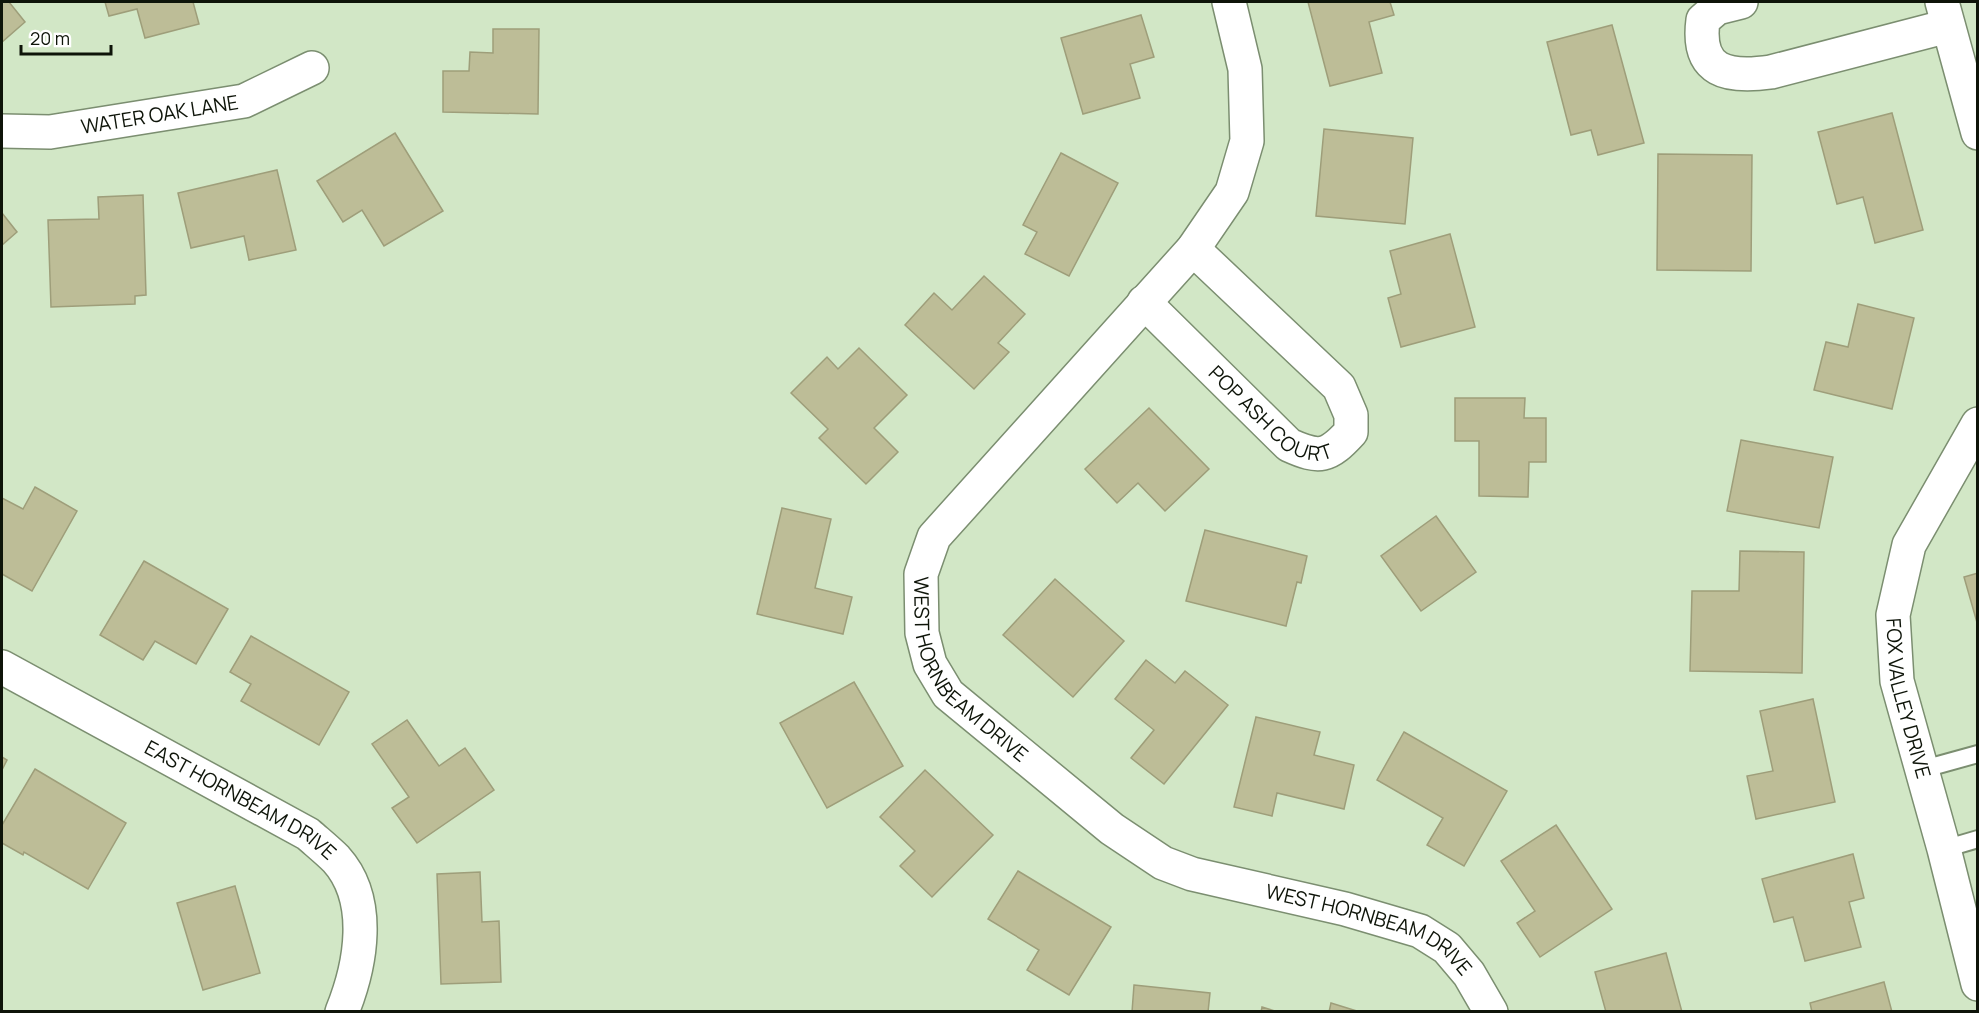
<svg xmlns="http://www.w3.org/2000/svg" width="1979" height="1013" viewBox="0 0 1979 1013" font-family="Manrope,sans-serif">
	<style>
		.building { fill: #bdbd97; stroke: #9e9e7a; stroke-width: 1.5 }
		.lines { fill: none; stroke-linecap: round; stroke-linejoin: round }
		.service-casing { stroke: #7b8e70; stroke-width: 20 }
		.minor-casing { stroke: #7b8e70; stroke-width: 36 }
		.service { stroke: #fff; stroke-width: 16 }
		.minor { stroke: #fff; stroke-width: 33 }
		.labels { text-anchor: middle; stroke-width: 5; stroke-linejoin: round; paint-order: stroke }
		.street-label { font-size: 20px; fill: #0e1409; stroke: #fff }
	</style>
	<rect width="100%" height="100%" fill="#d2e7c6"/>
	<g class="building">
		<polygon points="2,2 9,2 25,22 2,42"/>
		<polygon points="105,2 193,2 199,24 145,38 137,9 109,16"/>
		<polygon points="1308,2 1390,2 1394,15 1369,22 1382,73 1330,86"/>
		<polygon points="1141,15 1154,57 1130,64 1140,98 1083,114 1061,38"/>
		<polygon points="1612,25 1644,143 1598,155 1591,130 1571,135 1547,42"/>
		<polygon points="493,29 539,29 538,114 443,112 443,71 469,71 470,52 493,53"/>
		<polygon points="1892,113 1923,230 1875,243 1863,197 1837,204 1818,132"/>
		<polygon points="1324,129 1413,138 1405,224 1316,216"/>
		<polygon points="395,133 443,211 384,246 362,210 343,222 317,181"/>
		<polygon points="1061,153 1118,183 1069,276 1025,254 1037,232 1023,225"/>
		<polygon points="1658,154 1752,155 1751,271 1657,270"/>
		<polygon points="277,170 296,250 249,260 244,236 191,248 178,193"/>
		<polygon points="143,195 146,295 135,296 135,304 51,307 48,220 99,219 98,197"/>
		<polygon points="2,213 17,232 2,245"/>
		<polygon points="1450,234 1475,327 1401,347 1388,298 1401,294 1390,251"/>
		<polygon points="984,276 1025,314 998,343 1009,352 974,389 905,325 934,293 952,310"/>
		<polygon points="1858,304 1914,318 1892,409 1814,390 1826,342 1848,347"/>
		<polygon points="859,348 907,395 874,428 898,452 866,484 819,438 828,429 791,393 827,357 838,369"/>
		<polygon points="1455,398 1525,398 1524,418 1546,418 1546,462 1529,462 1528,497 1479,496 1479,441 1455,441"/>
		<polygon points="1149,408 1209,469 1165,511 1138,483 1117,503 1085,469"/>
		<polygon points="1741,440 1833,457 1819,528 1727,511"/>
		<polygon points="35,487 77,511 32,591 2,574 2,498 23,509"/>
		<polygon points="782,508 831,519 815,588 852,597 843,634 757,614"/>
		<polygon points="1436,516 1476,572 1421,611 1381,556"/>
		<polygon points="1205,530 1307,556 1301,583 1297,582 1286,626 1186,601"/>
		<polygon points="1740,551 1804,552 1802,673 1690,671 1692,591 1739,591"/>
		<polygon points="144,561 228,609 196,664 155,641 143,660 100,635"/>
		<polygon points="1978,573 1978,626 1964,577"/>
		<polygon points="1055,579 1124,641 1073,697 1003,635"/>
		<polygon points="251,636 349,692 319,745 241,701 251,684 230,672"/>
		<polygon points="1146,660 1175,683 1185,671 1228,705 1164,784 1131,758 1154,730 1115,699"/>
		<polygon points="854,682 903,766 827,808 780,723"/>
		<polygon points="1813,699 1835,802 1756,819 1747,776 1773,771 1760,711"/>
		<polygon points="1256,717 1320,732 1314,755 1354,765 1344,809 1277,793 1272,816 1234,807"/>
		<polygon points="407,720 439,766 465,748 494,790 417,843 392,808 409,797 372,744"/>
		<polygon points="1404,732 1507,791 1464,866 1427,845 1443,818 1377,780"/>
		<polygon points="2,757 7,760 2,770"/>
		<polygon points="35,769 126,823 88,889 24,852 23,855 2,843 2,825"/>
		<polygon points="925,770 993,835 932,897 900,866 915,851 880,817"/>
		<polygon points="1556,825 1612,909 1540,957 1517,923 1535,911 1501,861"/>
		<polygon points="1853,854 1864,898 1849,902 1861,947 1805,961 1793,917 1774,922 1762,879"/>
		<polygon points="1018,871 1111,927 1069,995 1027,970 1039,950 988,919"/>
		<polygon points="480,872 482,922 499,921 501,982 441,984 437,874"/>
		<polygon points="235,886 260,973 203,990 177,903"/>
		<polygon points="1666,953 1682,1012 1606,1012 1595,972"/>
		<polygon points="1884,982 1892,1012 1812,1012 1810,1003"/>
		<polygon points="1134,985 1210,993 1208,1012 1132,1012"/>
		<polygon points="1331,1003 1360,1012 1329,1012"/>
		<polygon points="1262,1007 1278,1012 1261,1012"/>
	</g>
	<g class="lines">
		<g class="service-casing">
			<g id="service">
				<polyline points="1920,770 1978,754"/>
				<polyline points="1944,849 1978,839"/>
			</g>
		</g>
		<g class="minor-casing">
			<g id="minor">
				<path id="s1" d="M1229 2 1245 69 1247 141 1232 192 1193 249 934 537 921 574 922 633 930 664 948 694 1112 829 1163 863 1192 874 1345 909 1420 931 1447 948 1469 974 1491 1012"/>
				<path d="M1741 2 1717 8 1703 20C1696 73 1728 78 1771 72L1948 26"/>
				<polyline points="1942,2 1978,133"/>
				<path id="s2" d="M2 131 50 132 244 101 312 68"/>
				<path id="s3" d="M1144 302 1289 445C1320 459 1328 457 1351 432V415L1339 387 1193 249"/>
				<path id="s4" d="M1978 424 1909 545 1893 615 1897 681 1944 849 1978 984"/>
				<path id="s5" d="M2 667 308 834C317 842 327 850 336 859 373 900 361 965 342 1012"/>
			</g>
		</g>
		<use href="#service" class="service"/>
		<use href="#minor" class="minor"/>
	</g>
	<g class="labels">
		<g class="street-label">
			<text dy="7" stroke="none"><textPath href="#s2" startOffset="159">WATER OAK LANE</textPath></text>
			<text dy="7" stroke="none"><textPath href="#s3" startOffset="172">POP ASH COURT</textPath></text>
			<text dy="7" stroke="none"><textPath href="#s1" startOffset="804">WEST HORNBEAM DRIVE</textPath></text>
			<text dy="7" stroke="none"><textPath href="#s4" startOffset="296">FOX VALLEY DRIVE</textPath></text>
			<text dy="7" stroke="none"><textPath href="#s5" startOffset="273">EAST HORNBEAM DRIVE</textPath></text>
			<text dy="7" stroke="none"><textPath href="#s1" startOffset="1308">WEST HORNBEAM DRIVE</textPath></text>
		</g>
	</g>
	<rect width="1979" height="1013" fill="none" stroke="#0e1409" stroke-width="6"/>
	<path d="M21 45v9h90v-9" fill="none" stroke="#0e1409" stroke-width="3"/>
	<text x="30" y="45" font-size="18" fill="#0e1409" stroke="#ffffff" stroke-width="4.5" paint-order="stroke">20 m</text>
</svg>
